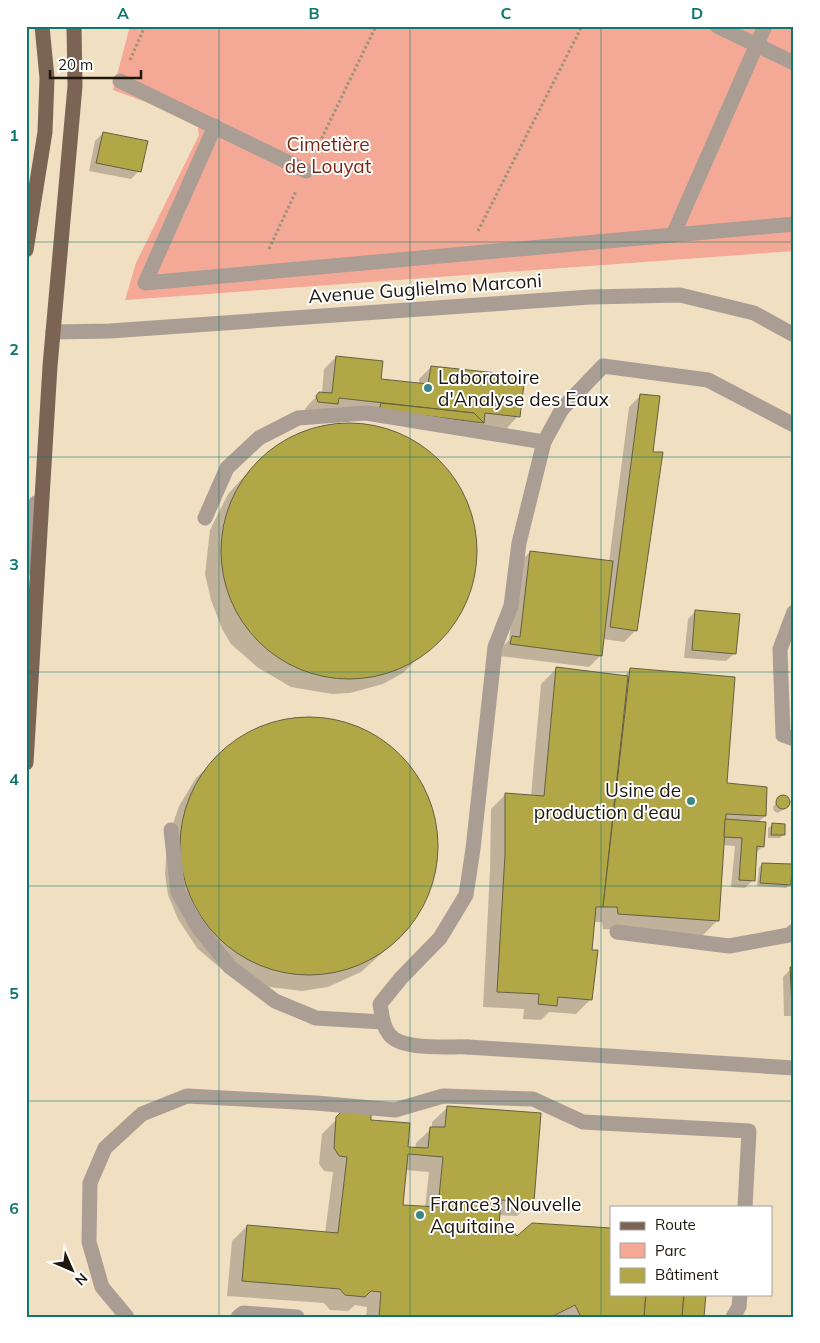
<svg xmlns="http://www.w3.org/2000/svg" width="820" height="1343" viewBox="0 0 820 1343" font-family="Mulish,sans-serif">
	<style>
		.green { fill: #f4a996 }
		.shadow { fill: #0003; fill-rule: evenodd }
		.building { fill: #b2a746; stroke: #636042; fill-rule: evenodd }
		.lines { fill: none; stroke-linecap: round; stroke-linejoin: round }
		.path { stroke: #9f927b; stroke-width: 3; stroke-dasharray: 2.5 2.5; stroke-linecap: butt }
		.service { stroke: #aa9d94; stroke-width: 15 }
		.minor { stroke: #aa9d94; stroke-width: 15 }
		.primary { stroke: #7b6454; stroke-width: 15 }
		.grid { fill: none; stroke: #0f766e; stroke-width: 1; stroke-opacity: 0.55 }
		.poi-dot { fill: #3e8684; stroke: #fff; stroke-width: 2 }
		.labels { text-anchor: middle; stroke-width: 4; stroke-linejoin: round; paint-order: stroke }
		.park-label { font-size: 19px; fill: #7a2814; stroke: #fff }
		.street-label { font-size: 19px; fill: #1d170c; stroke: #fff }
		.poi-label { font-size: 19px; fill: #1d170c; stroke: #fff; text-anchor: start }
		.neatline { fill: none; stroke: #0f766e; stroke-width: 2 }
		.grid-label { font-size: 16px; text-anchor: middle; font-weight: bold; fill: #0f766e }
	</style>
	<rect width="100%" height="100%" fill="#f1dfc1"/>
	<polygon class="green" points="130,26 794,26 794,251 125,300 136,263 199,135 197,121 113,90"/>
	<g class="shadow">
		<polygon points="103,133 139,171 131,179 89,171 95,141"/>
		<polygon points="336,357 380,380 419,384 419,379 431,367 518,416 507,428 306,413 305,409 308,405 320,393 322,393 324,369"/>
		<polygon points="641,395 636,630 624,642 603,639 601,655 589,667 499,656 500,649 509,640 518,564 530,552 609,562 629,407"/>
		<polygon points="366,424 406,437 444,466 468,504 476,542 472,585 454,622 403,673 383,684 350,693 332,694 291,687 257,667 231,644 222,629 211,600 205,574 210,530 228,494 263,456 295,436 328,425"/>
		<polygon points="696,611 735,653 726,661 684,658 688,619"/>
		<polygon points="556,669 623,677 630,670 725,784 765,816 757,823 763,846 755,854 753,880 745,888 731,887 735,846 722,845 717,921 702,936 603,929 602,922 594,922 591,951 591,999 576,1014 549,1012 541,1020 523,1019 524,1009 483,1007 490,870 491,809 506,794 531,796 541,684"/>
		<polygon points="305,717 336,720 359,728 389,746 417,777 432,815 437,850 432,879 420,910 401,936 361,972 328,987 302,991 261,986 226,973 197,948 178,919 168,895 165,874 167,841 179,806 196,778 239,738 262,726"/>
		<polygon points="783,797 789,801 787,807 778,813 774,811 773,807 779,799"/>
		<polygon points="772,825 783,835 780,838 768,838 768,828"/>
		<polygon points="762,864 790,884 786,888 757,886 759,868"/>
		<polygon points="794,968 794,1016 784,1016 783,977 791,969"/>
		<path d="M448 1107 532 1201 517 1216 498 1215 497 1227 517 1237 532 1224 611 1229V1294L703 1317H366L367 1307 355 1305 348 1311 330 1310 324 1303 227 1296 232 1241 247 1226 325 1233 333 1172 324 1171 319 1164 322 1134 342 1114 370 1121 407 1148 415 1149 416 1143 432 1128V1122ZM405 1170 429 1172 425 1208 402 1206Z"/>
	</g>
	<g class="building">
		<polygon points="103,132 148,141 141,172 96,163"/>
		<polygon points="336,356 383,361 381,379 428,384 431,366 525,376 520,417 485,413 484,423 474,413 339,398 338,404 318,402 316,396 319,392 332,393"/>
		<polygon points="640,394 660,396 653,452 663,452 637,631 610,627"/>
		<polygon points="381,403 474,413 484,423 379,410"/>
		<circle cx="349" cy="551" r="128"/>
		<polygon points="530,551 613,561 602,656 510,644 512,636 520,637"/>
		<polygon points="695,610 740,614 736,654 692,650"/>
		<polygon points="556,667 628,676 603,907 596,907 592,950 598,950 592,1000 558,997 557,1006 538,1004 539,994 497,992 505,854 505,793 544,796"/>
		<polygon points="630,668 735,677 727,783 767,787 766,816 726,814 719,921 618,914 617,907 603,907"/>
		<circle cx="309" cy="846" r="129"/>
		<circle cx="783" cy="802" r="7"/>
		<polygon points="725,819 766,822 764,847 757,846 755,881 739,880 742,838 724,837"/>
		<polygon points="772,823 785,824 785,835 771,835"/>
		<polygon points="762,863 792,864 791,885 760,883"/>
		<polygon points="790,967 794,967 794,1008 792,1008"/>
		<path d="M447 1106 541 1113 534 1202 501 1200 499 1226 510 1227 517 1236 532 1223 611 1228V1294H646L644 1317H581L575 1305 551 1317H379L381 1292 371 1291 365 1297 345 1295 340 1289 242 1281 247 1225 338 1233 347 1157 339 1156 334 1148 336 1117 341 1112 371 1114V1120L410 1123 408 1147 428 1148 430 1127H445ZM408 1154 443 1157 438 1207 403 1205Z"/>
		<polygon points="646,1294 684,1294 682,1317 644,1317"/>
		<polygon points="684,1294 706,1294 704,1317 682,1317"/>
	</g>
	<g class="lines">
		<g class="path">
			<polyline points="130,60 145,26"/>
			<polyline points="315,152 376,26"/>
			<polyline points="478,231 582,26"/>
			<polyline points="269,249 296,191"/>
		</g>
		<g class="service">
			<polyline points="717,26 794,63"/>
			<polyline points="120,81 306,171"/>
			<polyline points="215,126 145,283 794,224"/>
			<polyline points="673,235 765,26"/>
			<polyline points="205,518 227,468 259,438 298,418 366,413 544,442 562,409 603,366 708,380 794,425"/>
			<polyline points="26,569 36,503"/>
			<polyline points="794,612 780,649 783,735 794,739"/>
			<polyline points="171,830 178,892 198,927 230,967 275,1001 316,1018 383,1022"/>
			<polyline points="617,932 729,946 789,935 794,931"/>
			<path d="M468 1047C449 1046 401 1051 389 1034 382 1025 382 1014 380 1004L401 978 440 938 466 895 473 849 495 647 511 606 519 543 544 442"/>
			<polyline points="127,1317 102,1287 89,1242 90,1183 105,1148 142,1114 187,1096 316,1103 395,1110 443,1096 533,1099 583,1122 749,1131 745,1207"/>
			<polyline points="238,1317 243,1313 297,1317"/>
			<polyline points="733,1317 739,1307 740,1294"/>
		</g>
		<g class="minor">
			<polyline points="53,332 110,331 590,297 680,295 754,313 794,335"/>
			<polyline points="468,1047 794,1068"/>
		</g>
		<g class="primary">
			<polyline points="26,250 45,132 47,78 42,26"/>
			<polyline points="26,763 50,366 75,86 74,26"/>
		</g>
	</g>
	<path class="grid" d="M219 26V1317M410 26V1317M601 26V1317M26 242H794M26 457H794M26 672H794M26 886H794M26 1101H794"/>
	<g class="poi-dot">
		<circle cx="428" cy="388" r="5"/>
		<circle cx="691" cy="801" r="5"/>
		<circle cx="420" cy="1215" r="5"/>
	</g>
	<g class="labels">
		<g class="park-label">
			<text x="328" y="151">Cimetière<tspan x="328" dy="22">de Louyat</tspan></text>
		</g>
		<g class="street-label">
			<text transform="translate(425 288) rotate(-4)" y="7">Avenue Guglielmo Marconi</text>
		</g>
		<g class="poi-label">
			<text x="438" y="384">Laboratoire<tspan x="438" dy="22">d'Analyse des Eaux</tspan></text>
			<text x="681" y="797" text-anchor="end">Usine de<tspan x="681" dy="22">production d'eau</tspan></text>
			<text x="430" y="1211">France3 Nouvelle<tspan x="430" dy="22">Aquitaine</tspan></text>
		</g>
	</g>
	<rect width="820" height="1343" fill="none" stroke="#ffffff" stroke-width="55"/>
	<rect x="610" y="1206" width="162" height="90" fill="#ffffff" stroke="#a5a29e"/>
	<rect x="620" y="1222" width="25" height="8" fill="#7b6454" stroke="#a5a29e"/>
	<text x="655" y="1230" font-size="15" fill="#1d170c">Route</text>
	<rect x="620" y="1243" width="25" height="15" fill="#f4a996" stroke="#a5a29e"/>
	<text x="655" y="1256" font-size="15" fill="#1d170c">Parc</text>
	<rect x="620" y="1268" width="25" height="15" fill="#b2a746" stroke="#a5a29e"/>
	<text x="655" y="1280" font-size="15" fill="#1d170c">Bâtiment</text>
	<g transform="translate(72 1270) rotate(135)" stroke="#ffffff" stroke-width="4" paint-order="stroke">
	<path d="M0-4L9 19L0 12L-9 19Z" fill="#1d170c"/>
	<text y="-8" font-size="14" font-weight="bold" text-anchor="middle" fill="#1d170c">N</text>
	</g>
	<path d="M50 70v8h91v-8" fill="none" stroke="#1d170c" stroke-width="2.5"/>
	<text x="58" y="70" font-size="15" fill="#1d170c" stroke="#ffffff" stroke-width="4" paint-order="stroke">20 m</text>
	<rect x="28" y="28" width="764" height="1288" class="neatline"/>
	<g class="grid-label">
		<text x="123" y="19">A</text>
		<text x="314" y="19">B</text>
		<text x="506" y="19">C</text>
		<text x="697" y="19">D</text>
		<text x="14" y="141">1</text>
		<text x="14" y="355">2</text>
		<text x="14" y="570">3</text>
		<text x="14" y="785">4</text>
		<text x="14" y="999">5</text>
		<text x="14" y="1214">6</text>
	</g>
</svg>
